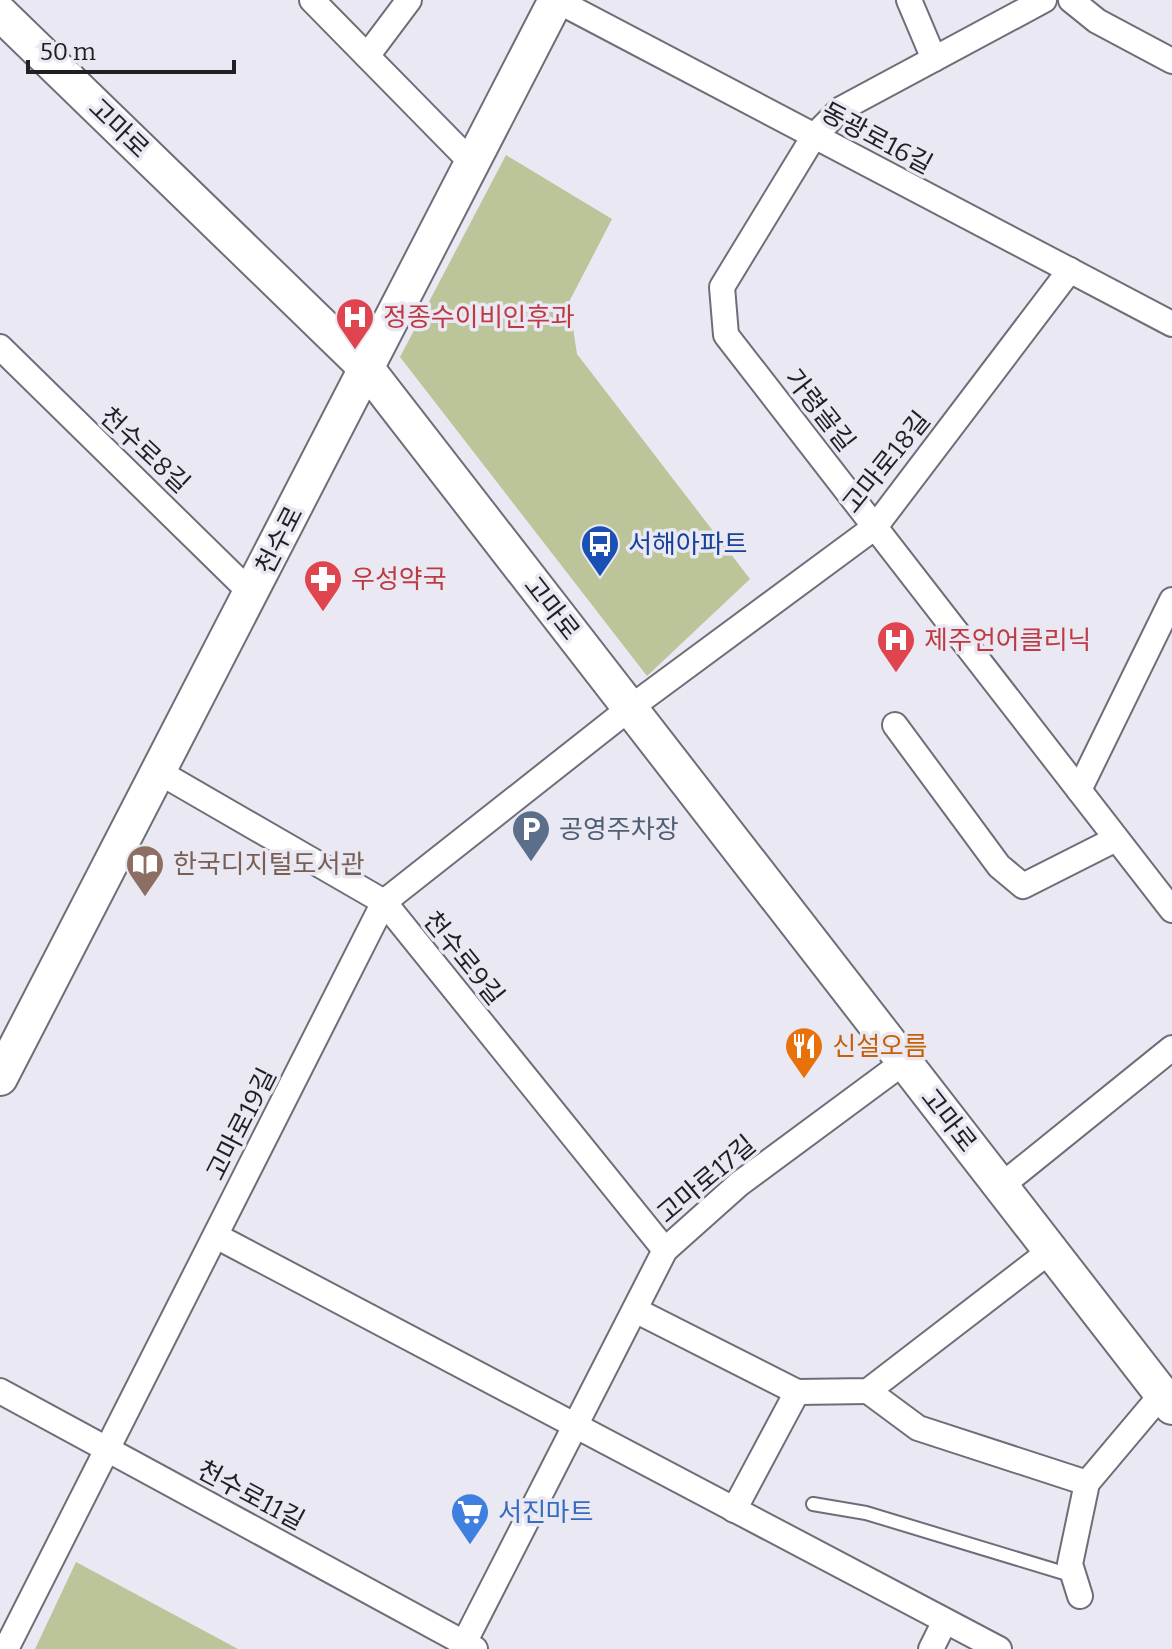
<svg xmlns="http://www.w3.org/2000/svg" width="1172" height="1649" viewBox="0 0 1172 1649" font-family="Bitter,'Noto Sans KR',serif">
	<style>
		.green { fill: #bbc599 }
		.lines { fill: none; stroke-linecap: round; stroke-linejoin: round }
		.lane-casing { stroke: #6f6e78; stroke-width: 16 }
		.street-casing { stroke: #6f6e78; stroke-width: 28 }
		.secondary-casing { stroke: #6f6e78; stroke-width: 38 }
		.lane { stroke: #fff; stroke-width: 12 }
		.street { stroke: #fff; stroke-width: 24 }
		.secondary { stroke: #fff; stroke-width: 34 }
		.labels { text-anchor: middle; stroke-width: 7; stroke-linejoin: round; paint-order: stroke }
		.street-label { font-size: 26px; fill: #201f23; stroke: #eae9f3 }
		.health-label { font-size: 26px; fill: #be3a42; stroke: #eae9f3; text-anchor: start }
		.transit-label { font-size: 26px; fill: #164399; stroke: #eae9f3; text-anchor: start }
		.service-label { font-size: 26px; fill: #4e5e75; stroke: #eae9f3; text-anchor: start }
		.education-label { font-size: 26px; fill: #785e54; stroke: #eae9f3; text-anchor: start }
		.food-label { font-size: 26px; fill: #c56008; stroke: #eae9f3; text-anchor: start }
		.shop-label { font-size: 26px; fill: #366cbe; stroke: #eae9f3; text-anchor: start }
	</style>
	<rect width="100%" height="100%" fill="#eae9f3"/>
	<g class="green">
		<polygon points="506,155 612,219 569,302 577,354 750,579 647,676 400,357"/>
		<polygon points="76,1562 238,1649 35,1649"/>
	</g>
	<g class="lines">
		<g class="lane-casing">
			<polyline id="lane" points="813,1504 866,1513 1074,1576"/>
		</g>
		<g class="street-casing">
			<g id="street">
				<polyline points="312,0 473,164"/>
				<polyline points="556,0 1172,324"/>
				<polyline points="909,0 934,59"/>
				<polyline points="1044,0 841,109 814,136 722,287 726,335 1172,910"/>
				<polyline points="1071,0 1097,21 1172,61"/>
				<polyline points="367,56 409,0"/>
				<polyline points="0,347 251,593"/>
				<polyline points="895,725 999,866 1023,886 1116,839"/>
				<polyline points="159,772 384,902 665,1250"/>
				<polyline points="1079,790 1172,600"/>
				<polyline points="1001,1186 1172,1048"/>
				<polyline points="216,1236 999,1649"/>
				<polyline points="635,1310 797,1392 868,1391 1050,1251"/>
				<polyline points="0,1391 475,1649"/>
				<polyline points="868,1391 918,1428 1087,1483"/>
				<polyline points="734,1510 797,1392"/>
				<polyline points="1080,1596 1070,1564 1087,1483 1162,1394"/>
				<polyline points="6,1649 384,902 630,708 875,527 1070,270"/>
				<polyline points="461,1649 665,1250 739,1184 904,1062"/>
				<polyline points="931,1649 945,1621"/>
			</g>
		</g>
		<g class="secondary-casing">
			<g id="secondary">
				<polyline points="0,13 367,369 1172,1407"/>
				<polyline points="0,1078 556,0"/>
			</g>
		</g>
		<use href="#lane" class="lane"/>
		<use href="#street" class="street"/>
		<use href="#secondary" class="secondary"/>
	</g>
	<defs>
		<g id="hospital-pin" transform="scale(2)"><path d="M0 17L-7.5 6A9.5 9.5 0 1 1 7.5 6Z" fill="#e0444e" stroke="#eae9f3"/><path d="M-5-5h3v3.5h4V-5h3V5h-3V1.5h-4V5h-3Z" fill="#fff"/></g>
		<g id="bus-pin" transform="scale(2)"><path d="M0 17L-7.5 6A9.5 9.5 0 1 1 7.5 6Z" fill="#1a4fb4" stroke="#eae9f3"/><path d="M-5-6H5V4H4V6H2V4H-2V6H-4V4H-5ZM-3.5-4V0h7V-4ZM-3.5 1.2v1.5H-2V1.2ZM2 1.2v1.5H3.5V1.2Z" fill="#fff"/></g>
		<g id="pharmacy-pin" transform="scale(2)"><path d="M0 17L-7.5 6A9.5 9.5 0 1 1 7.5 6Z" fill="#e0444e" stroke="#eae9f3"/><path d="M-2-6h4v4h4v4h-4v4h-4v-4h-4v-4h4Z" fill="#fff"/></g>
		<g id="parking-pin" transform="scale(2)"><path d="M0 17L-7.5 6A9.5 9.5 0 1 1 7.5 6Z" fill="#5c6f8a" stroke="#eae9f3"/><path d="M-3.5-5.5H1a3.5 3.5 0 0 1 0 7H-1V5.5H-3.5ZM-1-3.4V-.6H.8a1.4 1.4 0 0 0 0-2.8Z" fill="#fff"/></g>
		<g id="library-pin" transform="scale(2)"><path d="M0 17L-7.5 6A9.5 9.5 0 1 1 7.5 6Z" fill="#8d6e63" stroke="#eae9f3"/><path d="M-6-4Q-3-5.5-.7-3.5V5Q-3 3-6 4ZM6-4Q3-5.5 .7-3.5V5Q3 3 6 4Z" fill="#fff"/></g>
		<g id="restaurant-pin" transform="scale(2)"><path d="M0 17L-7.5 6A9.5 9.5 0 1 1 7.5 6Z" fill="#e8710a" stroke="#eae9f3"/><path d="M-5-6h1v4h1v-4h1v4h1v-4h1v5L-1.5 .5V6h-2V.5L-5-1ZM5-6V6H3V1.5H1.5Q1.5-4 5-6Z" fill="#fff"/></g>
		<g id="supermarket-pin" transform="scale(2)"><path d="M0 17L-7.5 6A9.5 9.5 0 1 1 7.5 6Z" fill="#3f7fe0" stroke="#eae9f3"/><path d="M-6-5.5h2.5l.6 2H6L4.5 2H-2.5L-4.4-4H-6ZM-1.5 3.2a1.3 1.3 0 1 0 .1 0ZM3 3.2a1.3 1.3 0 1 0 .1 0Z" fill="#fff"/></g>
	</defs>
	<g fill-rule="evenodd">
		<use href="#hospital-pin" x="355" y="317"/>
		<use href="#bus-pin" x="600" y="544"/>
		<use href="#pharmacy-pin" x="323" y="579"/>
		<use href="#hospital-pin" x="896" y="640"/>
		<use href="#parking-pin" x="531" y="829"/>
		<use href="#library-pin" x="145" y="864"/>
		<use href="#restaurant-pin" x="804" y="1046"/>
		<use href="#supermarket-pin" x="470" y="1512"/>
	</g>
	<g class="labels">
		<g class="street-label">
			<text transform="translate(119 128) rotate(44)" y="9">고마로</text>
			<text transform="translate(877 138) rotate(28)" y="9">동광로16길</text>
			<text transform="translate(820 410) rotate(52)" y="9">가령골길</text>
			<text transform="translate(145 450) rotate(43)" y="9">천수로8길</text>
			<text transform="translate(886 462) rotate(-51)" y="9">고마로18길</text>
			<text transform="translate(279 540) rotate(-63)" y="9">천수로</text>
			<text transform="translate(552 608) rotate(52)" y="9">고마로</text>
			<text transform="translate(464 958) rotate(51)" y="9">천수로9길</text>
			<text transform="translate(949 1120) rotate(52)" y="9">고마로</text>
			<text transform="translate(241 1124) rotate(-63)" y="9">고마로19길</text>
			<text transform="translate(706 1179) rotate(-40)" y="9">고마로17길</text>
			<text transform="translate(251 1495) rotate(28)" y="9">천수로11길</text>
		</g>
		<g class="health-label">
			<text x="383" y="326">정종수이비인후과</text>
			<text x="351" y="588">우성약국</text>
			<text x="924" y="649">제주언어클리닉</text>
		</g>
		<g class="transit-label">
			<text x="628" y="553">서해아파트</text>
		</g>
		<g class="service-label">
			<text x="559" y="838">공영주차장</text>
		</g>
		<g class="education-label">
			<text x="173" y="873">한국디지털도서관</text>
		</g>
		<g class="food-label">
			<text x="832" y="1055">신설오름</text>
		</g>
		<g class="shop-label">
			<text x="498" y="1521">서진마트</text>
		</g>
	</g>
	<path d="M28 60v12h206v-12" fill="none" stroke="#201f23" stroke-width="4"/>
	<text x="40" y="60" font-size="24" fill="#201f23" stroke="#eae9f3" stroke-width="6" paint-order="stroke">50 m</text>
</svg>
